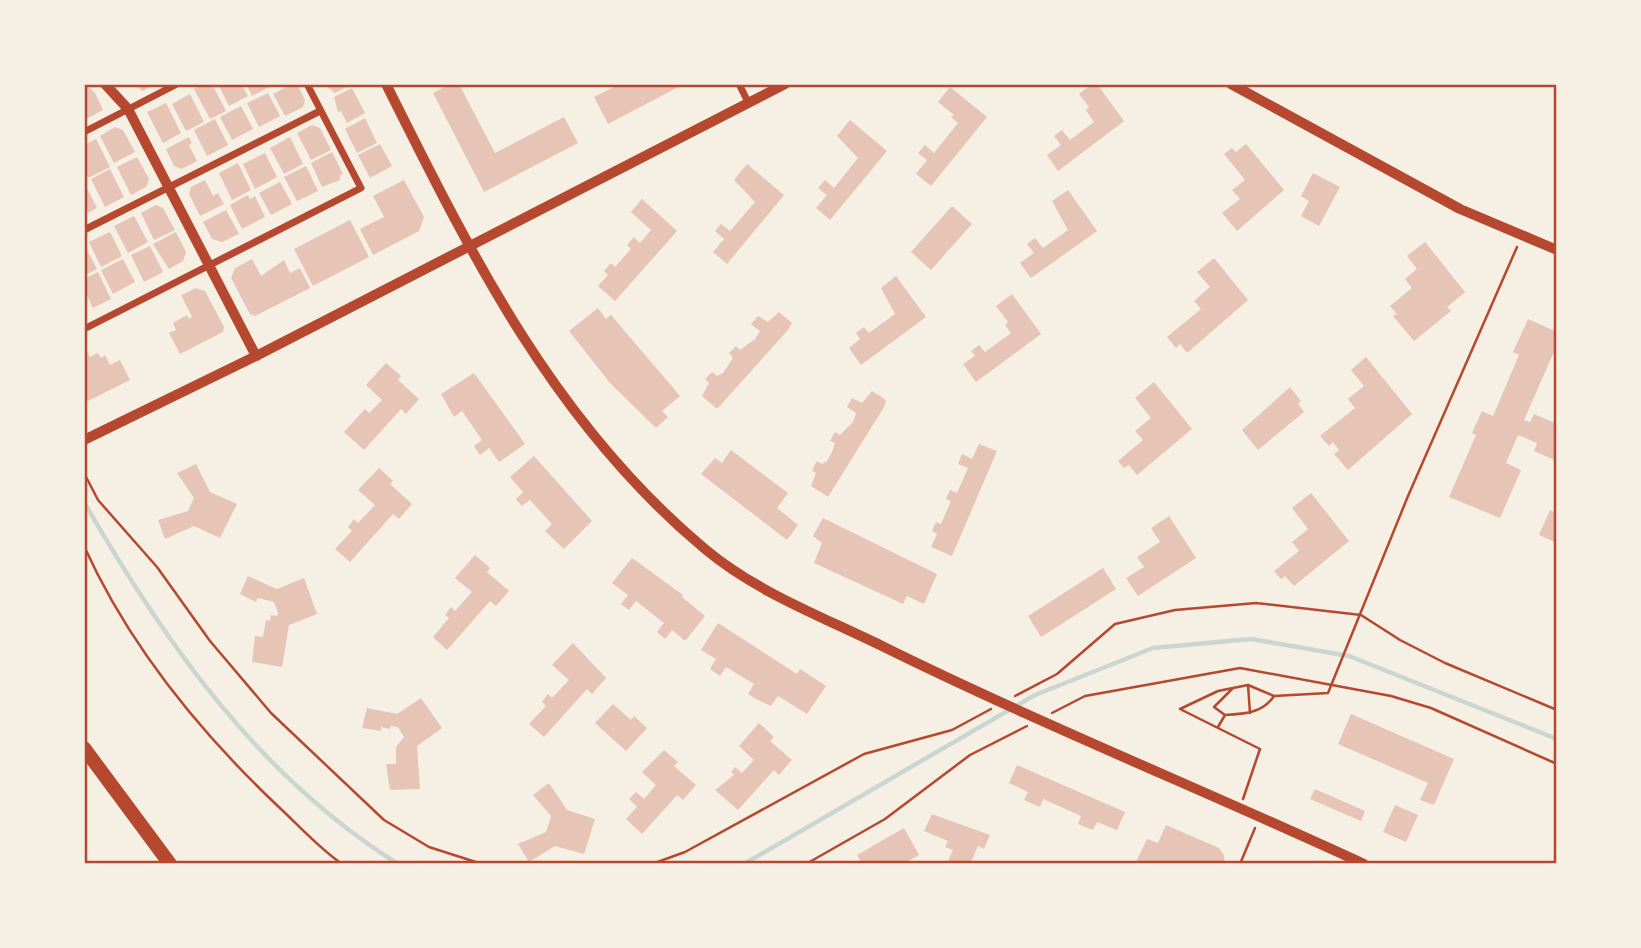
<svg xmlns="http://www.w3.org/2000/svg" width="1641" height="948" viewBox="0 0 1641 948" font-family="'Noto Sans',sans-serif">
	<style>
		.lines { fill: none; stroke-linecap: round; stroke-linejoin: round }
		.stream { stroke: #c9d6d2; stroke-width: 4.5 }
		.building { fill: #e6c5b7 }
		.path { stroke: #b5482f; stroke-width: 2.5 }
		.minor { stroke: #b5482f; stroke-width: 7 }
		.tertiary { stroke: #b5482f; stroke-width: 10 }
		.primary { stroke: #b5482f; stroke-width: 14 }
		.neatline { fill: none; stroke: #b5482f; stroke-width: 2.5 }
	</style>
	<rect width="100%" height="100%" fill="#f6efe4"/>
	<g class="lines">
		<g class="stream">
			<path d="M84 502C165 643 258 776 398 864"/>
			<polyline points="744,864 1035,695 1153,648 1251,639 1349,656 1557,739"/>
		</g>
	</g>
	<g class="building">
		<polygon points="135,84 156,84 142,91"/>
		<polygon points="204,84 212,84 226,111 210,119 194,89"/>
		<polygon points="218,84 241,84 248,96 229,106"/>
		<polygon points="246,84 269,84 271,86 252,96"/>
		<polygon points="292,84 297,84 305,100 303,107 285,116 273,94"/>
		<polygon points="323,84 352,84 335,93"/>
		<polygon points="450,84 459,84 495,153 564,117 578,143 484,192 433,93"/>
		<polygon points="620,84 684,84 608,124 594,97"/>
		<polygon points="1092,84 1097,84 1124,121 1058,171 1047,155 1061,145 1054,136 1062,130 1070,140 1094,122 1086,110 1089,107 1079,94"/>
		<polygon points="86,85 95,93 103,110 84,120"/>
		<polygon points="950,87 987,117 931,186 916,174 927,160 918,153 925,145 934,153 958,123 951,117 954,115 938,102"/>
		<polygon points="352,88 365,113 347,123 341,111 338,112 334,97"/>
		<polygon points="268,93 280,116 259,127 247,103"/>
		<polygon points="190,94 204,122 186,131 172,104"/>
		<polygon points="166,103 181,133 163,143 147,112"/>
		<polygon points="241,106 253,129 232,140 220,117"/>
		<polygon points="365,118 377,143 357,153 345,129"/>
		<polygon points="215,119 228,145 207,156 194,130"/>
		<polygon points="850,120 887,151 830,220 816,208 827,195 818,188 825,180 834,188 858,158 837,136"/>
		<polygon points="312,125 320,128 331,150 311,160 297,133"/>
		<polygon points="115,127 123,130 135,152 114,163 100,136"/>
		<polygon points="189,137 192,143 189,145 197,161 182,169 174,166 166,149"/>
		<polygon points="290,137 303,164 284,174 270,148"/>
		<polygon points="96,139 110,167 88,178 84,169 84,145"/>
		<polygon points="380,144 392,166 370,178 358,155"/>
		<polygon points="1246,144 1284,190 1237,231 1222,213 1240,199 1232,190 1245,180 1224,154 1232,148 1236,152"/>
		<polygon points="332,152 343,174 340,175 340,180 322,187 311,163"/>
		<polygon points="265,153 277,177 255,189 243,164"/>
		<polygon points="137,157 149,179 146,187 131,195 117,167"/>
		<polygon points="238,163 251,190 232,200 219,173"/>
		<polygon points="747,164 784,195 727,264 713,252 724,239 715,231 721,224 730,231 755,202 734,180"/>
		<polygon points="306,166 318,191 297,201 284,177"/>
		<polygon points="110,169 124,197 105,207 91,179"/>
		<polygon points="1313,173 1340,187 1319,226 1301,216 1309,201 1301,196"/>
		<polygon points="205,180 213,196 218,193 224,204 200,216 189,194 191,187"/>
		<polygon points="404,180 424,217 419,231 373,255 360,229 384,217 373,196"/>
		<polygon points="84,182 97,208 84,215"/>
		<polygon points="280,182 292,204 271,215 259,193"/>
		<polygon points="1068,190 1097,231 1031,278 1020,263 1034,253 1027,244 1035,238 1043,248 1068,230 1052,201"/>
		<polygon points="248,195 250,199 255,196 265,217 242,229 230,205"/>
		<polygon points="642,199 677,231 615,301 598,286 608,275 604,271 611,263 615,267 631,249 627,245 634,237 640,243 651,230 631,212"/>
		<polygon points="156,205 163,208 175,230 154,240 141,213"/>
		<polygon points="952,206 972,224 931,270 911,252"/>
		<polygon points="226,210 239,234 222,242 212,239 203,222"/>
		<polygon points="134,216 148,242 128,253 114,226"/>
		<polygon points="350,220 369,257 313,286 294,249"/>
		<polygon points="110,232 122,256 101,267 89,242"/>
		<polygon points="176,232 186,252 183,261 169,269 153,244"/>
		<polygon points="1425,242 1465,292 1447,307 1451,311 1414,341 1393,316 1397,314 1390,306 1412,288 1405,279 1417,269 1407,256"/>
		<polygon points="84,244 97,269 84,276"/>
		<polygon points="150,246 163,272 144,282 131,255"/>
		<polygon points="1214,258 1248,300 1187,353 1180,344 1176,348 1167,337 1201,309 1194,301 1210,287 1197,272"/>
		<polygon points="123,259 135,282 113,294 101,270"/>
		<polygon points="252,259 261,276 284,260 290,273 300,268 310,288 255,316 250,314 231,278 235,268"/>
		<polygon points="98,272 111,299 93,308 84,290 84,279"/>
		<polygon points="896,276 926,317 861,365 849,348 860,339 856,333 864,327 869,333 895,314 881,288"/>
		<polygon points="196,288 205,291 224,327 223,332 180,354 169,333 176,330 173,323 187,315 189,319 192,317 181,295"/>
		<polygon points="1012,294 1041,334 976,382 963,364 975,356 971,351 979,345 985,352 1011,333 1005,325 1008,322 996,306"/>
		<polygon points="598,308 606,319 611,315 680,396 662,411 668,417 656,428 610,383 569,331"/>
		<polygon points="779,312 792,323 788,330 717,409 702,396 709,383 705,379 712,372 717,376 723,373 733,358 729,353 736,346 740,350 755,339 760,331 751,324 758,316 768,322"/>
		<polygon points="1528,319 1557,332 1557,345 1524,420 1530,422 1534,414 1557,424 1557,461 1534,451 1537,443 1518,435 1506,463 1521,470 1500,518 1449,497 1476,435 1472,433 1482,411 1493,416 1519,355 1513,352"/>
		<polygon points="84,345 90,357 98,353 101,358 105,355 110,365 120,360 130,380 84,403"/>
		<polygon points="1366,357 1412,414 1348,470 1334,454 1339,450 1333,442 1329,446 1320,436 1355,408 1348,399 1364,386 1351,370"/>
		<polygon points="386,363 401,376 398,380 419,399 406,414 401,409 364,450 344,432 365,409 369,413 382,400 366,385"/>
		<polygon points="474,373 525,444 499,462 489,448 480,455 474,446 482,440 462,411 454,417 441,394"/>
		<polygon points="1154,382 1192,429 1137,475 1129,465 1124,468 1118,461 1143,440 1135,431 1151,418 1135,398"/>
		<polygon points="1290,387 1301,401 1298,404 1304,412 1258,450 1242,430"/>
		<polygon points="872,391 886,400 884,407 828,497 811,486 816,473 812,470 817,461 822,464 827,461 832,452 835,443 830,441 835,432 840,435 853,422 856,413 847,407 852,398 862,403"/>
		<polygon points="979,444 997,451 952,556 931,547 937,534 932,531 936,522 941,524 951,501 946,499 950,490 957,493 968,468 958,464 962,454 972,459"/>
		<polygon points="731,450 788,493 777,508 798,525 787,540 701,474 715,458 722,463"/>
		<polygon points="534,456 592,521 564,549 545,531 552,524 530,500 522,506 516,499 523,492 510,477"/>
		<polygon points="196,464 210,492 237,504 220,538 194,526 165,539 158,520 188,511 194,498 177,473"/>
		<polygon points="379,468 393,481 390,484 412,504 399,519 393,514 350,562 335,549 352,531 348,527 354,519 358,523 375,505 358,490"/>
		<polygon points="1311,493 1349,541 1294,586 1285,576 1281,579 1274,571 1299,551 1292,542 1308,529 1292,508"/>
		<polygon points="1550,510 1557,514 1557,543 1539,535"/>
		<polygon points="1169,516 1196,558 1138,596 1126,578 1144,567 1137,557 1160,542 1151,528"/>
		<polygon points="823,518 937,574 924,604 907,596 903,604 814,563 822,543 813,536"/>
		<polygon points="475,555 490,568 487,572 509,591 496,606 490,601 447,650 433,637 449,618 445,615 451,607 455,611 472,592 455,578"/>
		<polygon points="632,558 683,595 682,597 705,616 685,641 672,630 665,639 657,632 664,623 636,601 629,610 621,604 628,595 612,583"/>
		<polygon points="1103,568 1116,589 1041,637 1028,616"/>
		<polygon points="248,576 277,589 304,578 317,614 289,625 282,667 252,662 255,636 263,637 266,620 270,621 271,615 277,616 278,613 274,602 258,598 256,602 240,594"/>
		<polygon points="718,623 797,674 800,669 826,686 807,714 778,696 771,706 756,699 748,694 754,684 726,667 720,676 710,669 716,659 701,650"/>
		<polygon points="573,643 606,678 592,694 587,689 544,737 529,724 546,706 542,702 548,694 552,698 569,680 552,665"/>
		<polygon points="421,698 442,728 417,746 420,789 390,790 386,764 396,764 396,747 404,737 398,727 391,726 390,729 381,727 381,731 362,728 367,708 397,714"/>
		<polygon points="613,704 631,720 634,716 647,728 626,751 595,723"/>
		<polygon points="1351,714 1454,759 1434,805 1420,800 1428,783 1338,744"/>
		<polygon points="759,723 774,737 770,741 792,760 779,775 774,770 738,810 715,790 734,775 731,772 735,767 742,773 754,760 739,746"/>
		<polygon points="664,750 678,762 674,766 696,785 683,800 677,795 642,834 626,819 637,807 629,799 636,792 644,799 656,785 642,772"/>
		<polygon points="1017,765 1125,812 1117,830 1097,822 1093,830 1078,824 1081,816 1043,799 1040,807 1024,800 1028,792 1009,783"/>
		<polygon points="549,783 567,810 595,819 584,854 555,846 529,862 518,844 546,832 551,816 533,795"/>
		<polygon points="1315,789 1365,811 1361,821 1310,799"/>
		<polygon points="1395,805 1418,815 1406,842 1383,832"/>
		<polygon points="932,814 990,835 984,849 978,846 970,864 947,864 953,850 945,847 948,841 924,831"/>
		<polygon points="1166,825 1219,848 1224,855 1225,864 1135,864 1147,839 1158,843"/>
		<polygon points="904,828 919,855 903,864 862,864 857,855"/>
	</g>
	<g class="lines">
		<g class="path">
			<polyline points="84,473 98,500 157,567 210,641 271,713 384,820 429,847 482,864"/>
			<path d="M84 546C130 648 201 734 282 810 301 828 320 849 342 864"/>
			<polyline points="1248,685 1250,713"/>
			<polyline points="1015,696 1057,674 1115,624 1175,610 1256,603 1361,615 1400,640 1445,663 1557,710"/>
			<polyline points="1052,713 1085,696 1240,668 1391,696 1431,708 1557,764"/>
			<polyline points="1225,715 1214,707 1232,689"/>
			<path d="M1218 727 1225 715C1244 714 1263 713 1274 696"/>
			<polyline points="1243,799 1260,749 1180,709 1218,691 1248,685 1274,696 1328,693 1408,496 1517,247"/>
			<polyline points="84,863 84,864"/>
			<polyline points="652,864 685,852 864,754 952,730 991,709"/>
			<polyline points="806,864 885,819 970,755 1027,726"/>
			<polyline points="1240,864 1255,828"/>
		</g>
		<g class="minor">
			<polyline points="739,84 748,102"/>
			<polyline points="84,132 177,84"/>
			<polyline points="84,230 320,111"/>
			<polyline points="84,329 361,188 307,84"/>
		</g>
		<g class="tertiary">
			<polyline points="105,84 128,109 256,356"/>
			<path d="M386 84C472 256 554 423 705 549 756 592 823 617 882 646 1040 724 1204 790 1364 864"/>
			<polyline points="1231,84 1460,209 1557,250"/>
			<polyline points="84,440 256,356 785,84"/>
		</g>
		<polyline class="primary" points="84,748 170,864"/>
	</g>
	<rect width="1641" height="948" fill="none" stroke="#f6efe4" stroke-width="172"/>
	<rect x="86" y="86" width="1469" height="776" class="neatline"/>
</svg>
